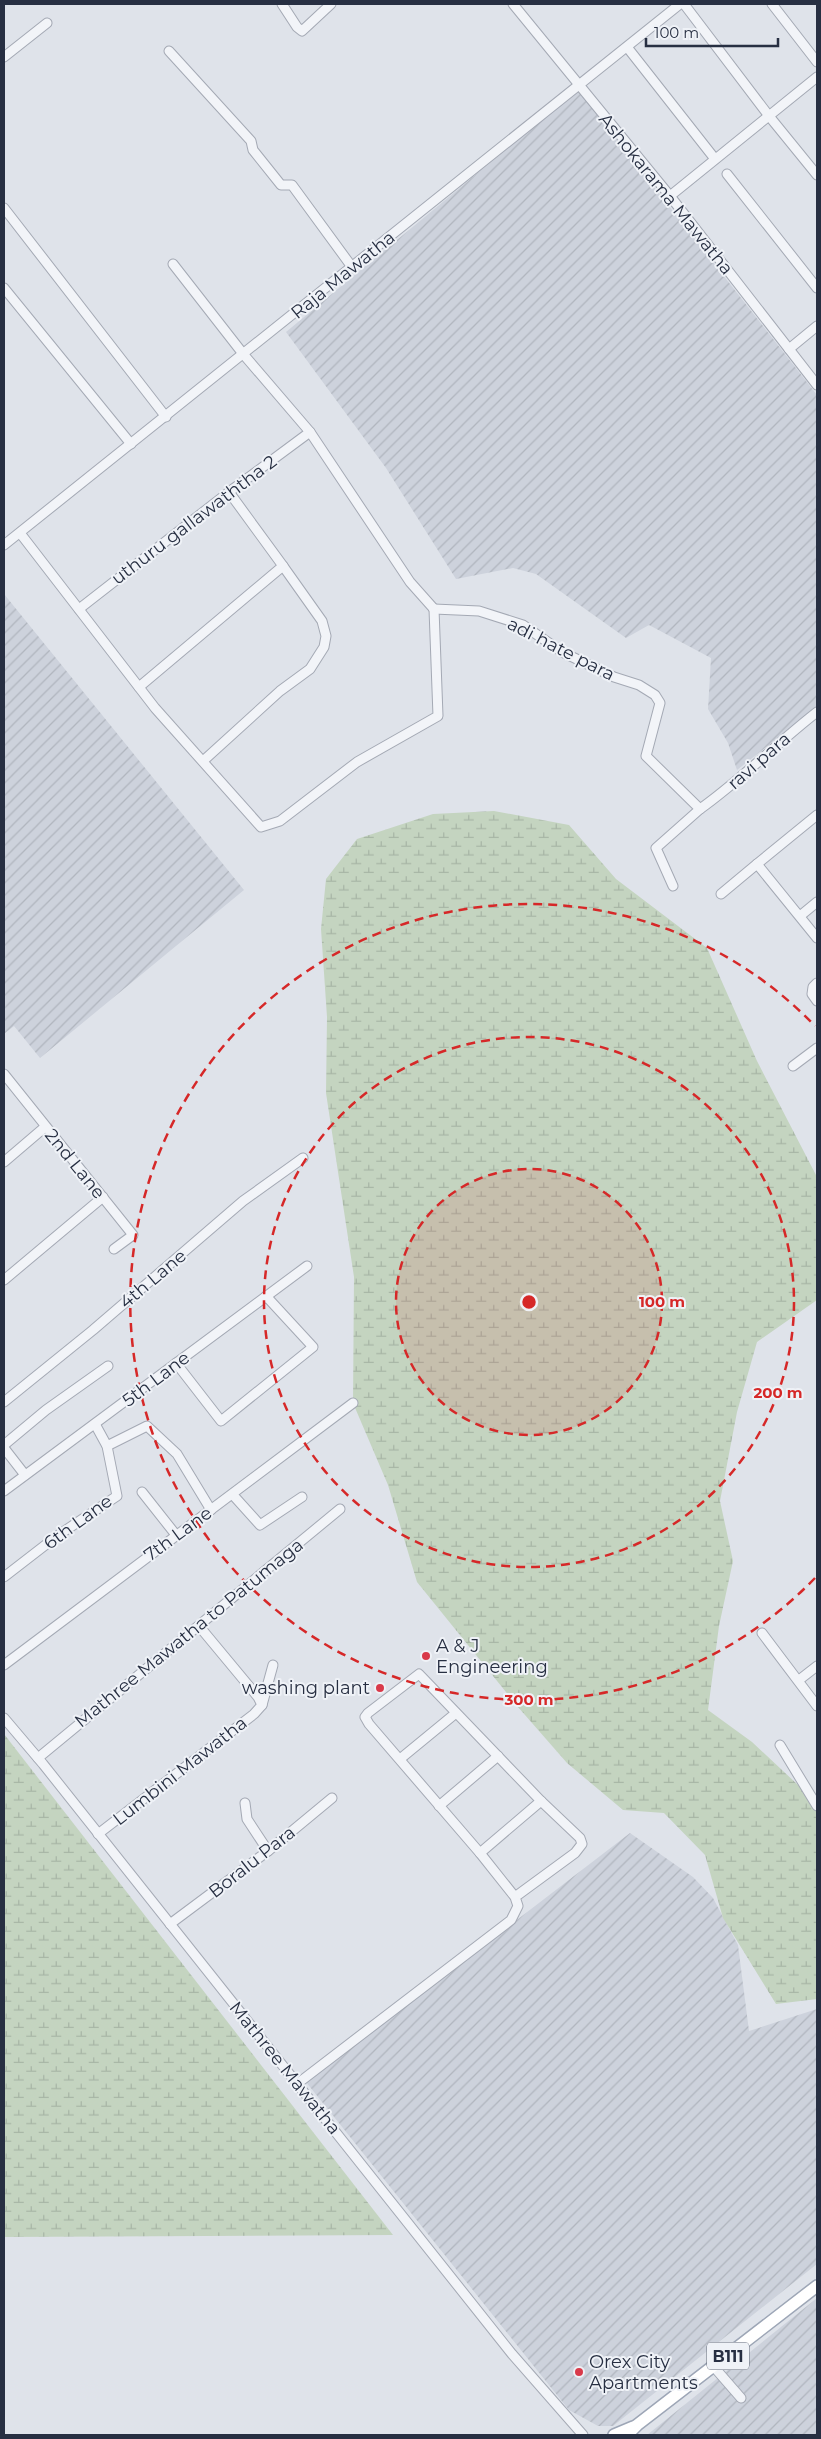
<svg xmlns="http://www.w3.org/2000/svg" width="821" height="2439" viewBox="0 0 821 2439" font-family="Montserrat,sans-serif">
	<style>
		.industrial { fill: url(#industrial-furrows) }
		.wetland { fill: url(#wetland-marsh) }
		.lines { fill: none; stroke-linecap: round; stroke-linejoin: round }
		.minor-casing { stroke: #a4a9b4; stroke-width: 11 }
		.major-casing { stroke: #9da6b6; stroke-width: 14 }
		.minor { stroke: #f2f4f8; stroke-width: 9 }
		.major { stroke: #fff; stroke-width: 11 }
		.ring { fill: none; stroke: #d62828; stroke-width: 2.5; stroke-dasharray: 9 6 }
		.poi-dot { fill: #d93a4a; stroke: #eff2f7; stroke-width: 2 }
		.labels { text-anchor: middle; stroke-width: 4; stroke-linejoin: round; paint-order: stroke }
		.shield { fill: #eff2f7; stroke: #636a78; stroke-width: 1 }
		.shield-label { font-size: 16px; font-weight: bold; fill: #272f42 }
		.street-label { font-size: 18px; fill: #272f42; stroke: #eff2f7 }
		.poi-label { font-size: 18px; fill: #272f42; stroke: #eff2f7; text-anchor: start }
		.centre { fill: #d62828; stroke: #eff2f7; stroke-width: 2.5 }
		.ring-label { font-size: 15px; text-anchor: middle; font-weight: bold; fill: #d62828; stroke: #eff2f7; stroke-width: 4; stroke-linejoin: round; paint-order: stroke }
	</style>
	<defs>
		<pattern id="industrial-furrows" width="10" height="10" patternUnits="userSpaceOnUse" patternTransform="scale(1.25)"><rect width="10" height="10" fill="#cdd2dc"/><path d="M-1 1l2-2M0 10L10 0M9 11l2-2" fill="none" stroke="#b0b5be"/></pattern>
		<pattern id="wetland-marsh" width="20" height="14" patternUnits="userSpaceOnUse" patternTransform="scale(1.25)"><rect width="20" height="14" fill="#c4d4c0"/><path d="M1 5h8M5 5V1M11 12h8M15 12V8" fill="none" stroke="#a8b6a6"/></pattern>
	</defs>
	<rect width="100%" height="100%" fill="#dfe3ea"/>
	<g class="industrial">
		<polygon points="578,90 817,395 817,707 737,770 728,743 708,709 711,658 649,625 626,638 536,574 513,568 456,579 386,468 286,332"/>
		<polygon points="4,594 244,890 40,1058 14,1026 4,1034"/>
		<polygon points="630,1833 693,1877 713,1898 738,1945 749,2031 817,2009 817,2264 613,2426 598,2426 569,2410 306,2082"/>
		<polygon points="817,2298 817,2435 647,2435"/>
	</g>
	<g class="wetland">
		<polygon points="494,811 569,825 616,879 707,948 757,1061 817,1177 817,1300 757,1342 737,1412 720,1501 733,1561 719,1626 708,1710 752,1742 813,1799 817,1807 817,1999 776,2004 723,1918 705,1855 664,1813 623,1810 567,1763 518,1707 417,1582 388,1485 353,1403 354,1277 326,1093 327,1017 321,929 326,879 357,839 433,814"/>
		<polygon points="4,1734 393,2235 4,2237"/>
	</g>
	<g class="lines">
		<g class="minor-casing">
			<g id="minor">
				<polyline points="282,4 297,27 302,31 331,4"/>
				<polyline points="513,4 670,196 817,385"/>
				<polyline points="684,4 769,116 817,175"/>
				<polyline points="772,4 817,62"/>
				<polyline points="627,47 715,159"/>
				<polyline points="169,51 251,141 253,150 281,185 292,185 352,267"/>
				<polyline points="4,57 47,23"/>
				<polyline points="727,174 817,288"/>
				<polyline points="670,196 817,77"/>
				<polyline points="4,208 166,417"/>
				<polyline points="173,264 244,355 310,432"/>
				<polyline points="4,288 131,444"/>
				<polyline points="789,349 817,326"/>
				<polyline points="20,533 155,708 261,827 280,821 357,762 438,716 434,609"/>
				<polyline points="4,545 680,4"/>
				<polyline points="79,609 229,492 310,432 410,582 434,609"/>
				<polyline points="434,609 479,611 523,625 562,652 614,677 639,685 655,695 660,703 646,756 700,809 656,848 673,886"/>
				<polyline points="139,687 283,566 229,492"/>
				<polyline points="203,761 280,691 310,669 324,647 326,636 322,621 283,566"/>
				<path d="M700 809C741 780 777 743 817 712"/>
				<polyline points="757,864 817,815"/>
				<polyline points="721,894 757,864 817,938"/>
				<polyline points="800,916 817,902"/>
				<polyline points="817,983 813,987 812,994 817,1001"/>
				<polyline points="793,1066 817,1048"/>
				<polyline points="4,1074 133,1235 114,1249"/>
				<polyline points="4,1162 45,1127"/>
				<polyline points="4,1280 103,1197"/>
				<polyline points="176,1363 221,1421 313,1347 266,1296"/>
				<polyline points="4,1402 93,1330 243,1201 303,1158"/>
				<polyline points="4,1445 46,1410 108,1366"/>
				<polyline points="107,1446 147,1426 177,1454 211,1510"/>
				<polyline points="4,1448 25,1475"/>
				<polyline points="4,1491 307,1266"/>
				<polyline points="142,1492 176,1535"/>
				<polyline points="233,1495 260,1525 302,1497"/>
				<polyline points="4,1577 57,1536 117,1496 107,1446 95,1424"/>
				<polyline points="762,1633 817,1706"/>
				<polyline points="4,1665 353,1403"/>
				<polyline points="799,1680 817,1666"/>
				<polyline points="262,1705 273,1665"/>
				<polyline points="4,1718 43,1764 512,2354 583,2435"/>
				<polyline points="780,1745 817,1806"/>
				<polyline points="38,1758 340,1509"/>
				<polyline points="400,1759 456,1713"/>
				<polyline points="245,1803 247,1819 268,1851"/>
				<polyline points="439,1806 498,1756"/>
				<polyline points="98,1834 254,1714 262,1705 258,1697 199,1626"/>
				<polyline points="480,1853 541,1801"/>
				<polyline points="170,1924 268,1851 332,1798"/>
				<polyline points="297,2084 511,1920 518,1906 515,1897 480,1853 369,1724 365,1717 368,1713 419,1674 541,1801 580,1838 582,1844 575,1853 515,1897"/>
				<polyline points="714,2367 741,2398"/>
			</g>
		</g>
		<g class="major-casing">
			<g id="major">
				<polyline points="614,2435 633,2427"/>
				<polyline points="627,2435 637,2425 817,2286"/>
			</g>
		</g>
		<use href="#minor" class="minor"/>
		<use href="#major" class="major"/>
	</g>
	<circle cx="529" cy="1302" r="133" fill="#d62828" fill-opacity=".12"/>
	<g class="ring">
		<circle cx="529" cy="1302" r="133"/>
		<circle cx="529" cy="1302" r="265"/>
		<path d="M815 1578A398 398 0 1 1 815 1026"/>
	</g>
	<g class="poi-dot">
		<circle cx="426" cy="1656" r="5"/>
		<circle cx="380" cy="1688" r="5"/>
		<circle cx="579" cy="2372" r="5"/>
	</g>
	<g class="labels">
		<rect class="shield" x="707" y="2342.5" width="42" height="27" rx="4"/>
		<g class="shield-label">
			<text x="728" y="2362">B111</text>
		</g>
		<g class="street-label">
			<text transform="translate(666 194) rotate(51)" y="6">Ashokarama Mawatha</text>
			<text transform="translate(343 275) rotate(-39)" y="6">Raja Mawatha</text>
			<text transform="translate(194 520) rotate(-37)" y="6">uthuru gallawaththa 2</text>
			<text transform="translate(561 649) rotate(27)" y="6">adi hate para</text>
			<text transform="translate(759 761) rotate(-41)" y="6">ravi para</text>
			<text transform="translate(75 1164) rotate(51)" y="6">2nd Lane</text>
			<text transform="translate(153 1279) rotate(-40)" y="6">4th Lane</text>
			<text transform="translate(156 1379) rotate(-37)" y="6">5th Lane</text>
			<text transform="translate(78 1522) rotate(-36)" y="6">6th Lane</text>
			<text transform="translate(178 1534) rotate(-36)" y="6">7th Lane</text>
			<text transform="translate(189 1633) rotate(-39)" y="6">Mathree Mawatha to Patumaga</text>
			<text transform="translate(180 1771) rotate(-38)" y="6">Lumbini Mawatha</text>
			<text transform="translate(252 1862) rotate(-38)" y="6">Boralu Para</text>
			<text transform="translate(285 2068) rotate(51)" y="6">Mathree Mawatha</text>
		</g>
		<g class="poi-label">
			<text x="436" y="1652">A &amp; J<tspan x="436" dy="21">Engineering</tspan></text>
			<text x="370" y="1694" text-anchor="end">washing plant</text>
			<text x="589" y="2368">Orex City<tspan x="589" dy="21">Apartments</tspan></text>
		</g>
	</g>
	<circle cx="529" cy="1302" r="8" class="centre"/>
	<g class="ring-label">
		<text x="662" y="1307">100 m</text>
		<text x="778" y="1398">200 m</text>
		<text x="529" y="1705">300 m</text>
	</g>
	<rect width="821" height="2439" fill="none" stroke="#272f42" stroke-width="10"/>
	<path d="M646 38v8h132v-8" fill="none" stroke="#272f42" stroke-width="2.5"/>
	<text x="654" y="38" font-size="15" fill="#272f42" stroke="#eff2f7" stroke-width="4" paint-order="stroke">100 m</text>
</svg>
